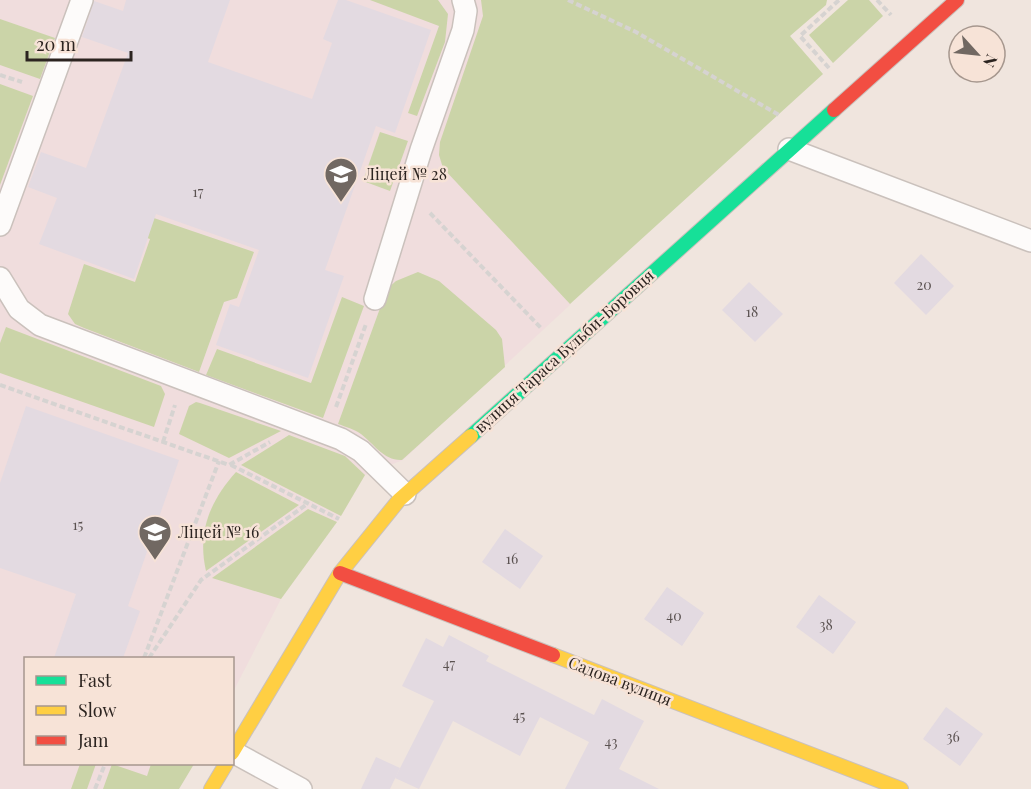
<svg xmlns="http://www.w3.org/2000/svg" width="1031" height="789" viewBox="0 0 1031 789" font-family="'Playfair Display',serif">
	<style>
		.education { fill: #f0dddd }
		.green { fill: #cbd4a8 }
		.building { fill: #e3dae1 }
		.lines { fill: none; stroke-linecap: round; stroke-linejoin: round }
		.lane-casing { stroke: #cac1bc; stroke-width: 24 }
		.fast-casing { stroke: #cac1bc; stroke-width: 16 }
		.slow-casing { stroke: #cac1bc; stroke-width: 16 }
		.jam-casing { stroke: #cac1bc; stroke-width: 16 }
		.path { stroke: #d6d3d1; stroke-width: 4; stroke-dasharray: 6 3; stroke-linecap: butt }
		.lane { stroke: #fdfbfa; stroke-width: 21 }
		.fast { stroke: #16e098; stroke-width: 14 }
		.slow { stroke: #ffcf43; stroke-width: 14 }
		.jam { stroke: #f24e42; stroke-width: 14 }
		.labels { text-anchor: middle; stroke-width: 5; stroke-linejoin: round; paint-order: stroke }
		.number-label { font-size: 14px; fill: #5b5251 }
		.poi-label { font-size: 16px; fill: #2c2420; stroke: #f7e3d7; text-anchor: start }
		.street-label { font-size: 16px; fill: #2c2420; stroke: #f7e3d7 }
	</style>
	<rect width="100%" height="100%" fill="#f0e5de"/>
	<polygon class="education" points="0,0 700,0 571,304 403,460 365,475 341,516 281,599 233,692 232,658 26,658 26,764 194,764 179,789 0,789"/>
	<g class="green">
		<polygon points="370,0 438,0 448,14 445,42 417,116 408,113 439,26"/>
		<polygon points="481,0 827,0 826,5 790,36 823,74 570,304 443,168 439,155 440,142 483,16"/>
		<polygon points="848,0 869,0 883,16 833,63 809,35"/>
		<polygon points="0,19 55,38 40,79 0,65"/>
		<polygon points="0,84 33,96 0,185"/>
		<polygon points="380,132 408,141 390,191 363,181"/>
		<polygon points="148,216 254,252 237,298 224,302 199,372 84,328 75,324 68,314 84,264 135,282 150,239 141,236"/>
		<path d="M418 272 439 281 496 330 502 339 505 367 402 460C384 461 374 444 361 434 354 429 346 427 338 424L387 289 396 281Z"/>
		<polygon points="342,297 364,306 323,418 206,375 217,349 311,383"/>
		<polygon points="6,327 161,386 165,394 154,427 0,373 0,343"/>
		<polygon points="196,402 200,403 281,431 229,458 179,434 189,406"/>
		<polygon points="289,435 345,456 365,475 341,516 241,465"/>
		<path d="M236 472 299 505 206 571C197 532 210 501 236 472Z"/>
		<polygon points="308,509 337,522 281,599 212,578"/>
		<polygon points="80,764 96,764 87,789 71,789"/>
		<polygon points="112,764 147,776 151,764 194,764 179,789 103,789"/>
	</g>
	<g class="building">
		<polygon points="126,0 230,0 208,62 312,99 332,43 323,39 338,0 346,0 431,30 395,133 376,126 325,270 344,276 308,378 216,345 230,304 239,307 259,250 156,214 134,279 39,244 57,198 28,187 41,152 86,168 128,53 82,37 94,1 123,11"/>
		<polygon points="921,254 954,286 926,315 894,283"/>
		<polygon points="749,282 783,314 755,342 722,310"/>
		<polygon points="26,406 179,460 128,606 140,611 123,658 54,658 76,594 0,568 0,483"/>
		<polygon points="505,529 543,556 520,589 482,562"/>
		<polygon points="667,587 704,613 682,646 644,619"/>
		<polygon points="819,595 856,622 833,654 796,627"/>
		<polygon points="449,635 489,656 486,661 594,715 602,699 644,721 619,769 659,789 565,789 589,742 540,717 520,756 453,721 419,789 395,778 434,701 402,686 426,638 443,647"/>
		<polygon points="946,707 983,734 960,766 923,739"/>
		<polygon points="376,757 400,768 390,789 361,789"/>
	</g>
	<g class="lines">
		<g class="lane-casing">
			<g id="lane">
				<polyline points="789,149 1031,241"/>
				<polyline points="0,225 82,0"/>
				<polyline points="0,278 19,309 40,325 341,439 361,451 405,494"/>
				<polyline points="375,299 421,150 463,30 466,11 463,0"/>
				<polyline points="233,752 301,789"/>
			</g>
		</g>
		<g class="fast-casing">
			<polyline id="fast" points="471,436 834,110"/>
		</g>
		<g class="slow-casing">
			<g id="slow">
				<polyline points="553,655 901,789"/>
				<polyline points="232,753 340,573 399,500 471,436"/>
				<polyline points="211,789 226,764"/>
			</g>
		</g>
		<g class="jam-casing">
			<g id="jam">
				<polyline points="834,110 957,0"/>
				<polyline points="340,573 553,655"/>
			</g>
		</g>
		<g class="path">
			<polyline points="568,0 636,32 779,115"/>
			<polyline points="877,0 891,15"/>
			<polyline points="829,68 800,36 839,0"/>
			<polyline points="0,75 22,82"/>
			<polyline points="430,213 542,329"/>
			<polyline points="0,385 229,465 270,442"/>
			<polyline points="336,407 366,324"/>
			<polyline points="163,442 175,405"/>
			<polyline points="231,465 339,519"/>
			<polyline points="144,658 219,461"/>
			<polyline points="149,658 201,580 307,504"/>
			<polyline points="95,789 105,764"/>
		</g>
		<use href="#lane" class="lane"/>
		<use href="#fast" class="fast"/>
		<use href="#slow" class="slow"/>
		<use href="#jam" class="jam"/>
	</g>
	<defs>
		<g id="school-pin" transform="scale(1.725)"><path d="M0 17L-7.5 6A9.5 9.5 0 1 1 7.5 6Z" fill="#716862" stroke="#f7e3d7"/><path d="M0-5L7-2L0 1L-7-2ZM-4 1L0 2.5L4 1V4Q0 6-4 4Z" fill="#fff"/></g>
	</defs>
	<g fill-rule="evenodd">
		<use href="#school-pin" x="341" y="174"/>
		<use href="#school-pin" x="155" y="532"/>
	</g>
	<g class="labels">
		<g class="number-label">
			<text x="198" y="197">17</text>
			<text x="924" y="290">20</text>
			<text x="752" y="317">18</text>
			<text x="78" y="530">15</text>
			<text x="512" y="564">16</text>
			<text x="674" y="621">40</text>
			<text x="826" y="630">38</text>
			<text x="449" y="669">47</text>
			<text x="519" y="721">45</text>
			<text x="953" y="742">36</text>
			<text x="611" y="747">43</text>
		</g>
		<g class="poi-label">
			<text x="364" y="180">Ліцей № 28</text>
			<text x="178" y="538">Ліцей № 16</text>
		</g>
		<g class="street-label">
			<text transform="translate(564 351) rotate(-42)" y="6">вулиця Тараса Бульби-Боровця</text>
			<text transform="translate(620 681) rotate(21)" y="6">Садова вулиця</text>
		</g>
	</g>
	<rect x="24" y="657" width="210" height="108" fill="#f7e3d7" stroke="#a6978e" stroke-width="1.5"/>
	<rect x="36" y="676" width="30" height="9" fill="#16e098" stroke="#a6978e" stroke-width="1.5"/>
	<text x="78" y="687" font-size="18" fill="#2c2420">Fast</text>
	<rect x="36" y="706" width="30" height="9" fill="#ffcf43" stroke="#a6978e" stroke-width="1.5"/>
	<text x="78" y="717" font-size="18" fill="#2c2420">Slow</text>
	<rect x="36" y="736" width="30" height="9" fill="#f24e42" stroke="#a6978e" stroke-width="1.5"/>
	<text x="78" y="747" font-size="18" fill="#2c2420">Jam</text>
	<g transform="translate(977 54) rotate(117)"><circle r="28" fill="#f7e3d7" stroke="#a6978e" stroke-width="1.5"/>
	<path d="M0-4.5L10 22L0 15L-10 22Z" fill="#716862"/>
	<text y="-9" font-size="16" font-weight="bold" text-anchor="middle" fill="#2c2420">N</text>
	</g>
	<path d="M27 51v9h104v-9" fill="none" stroke="#2c2420" stroke-width="3"/>
	<text x="36" y="51" font-size="18" fill="#2c2420" stroke="#f7e3d7" stroke-width="4.5" paint-order="stroke">20 m</text>
</svg>
